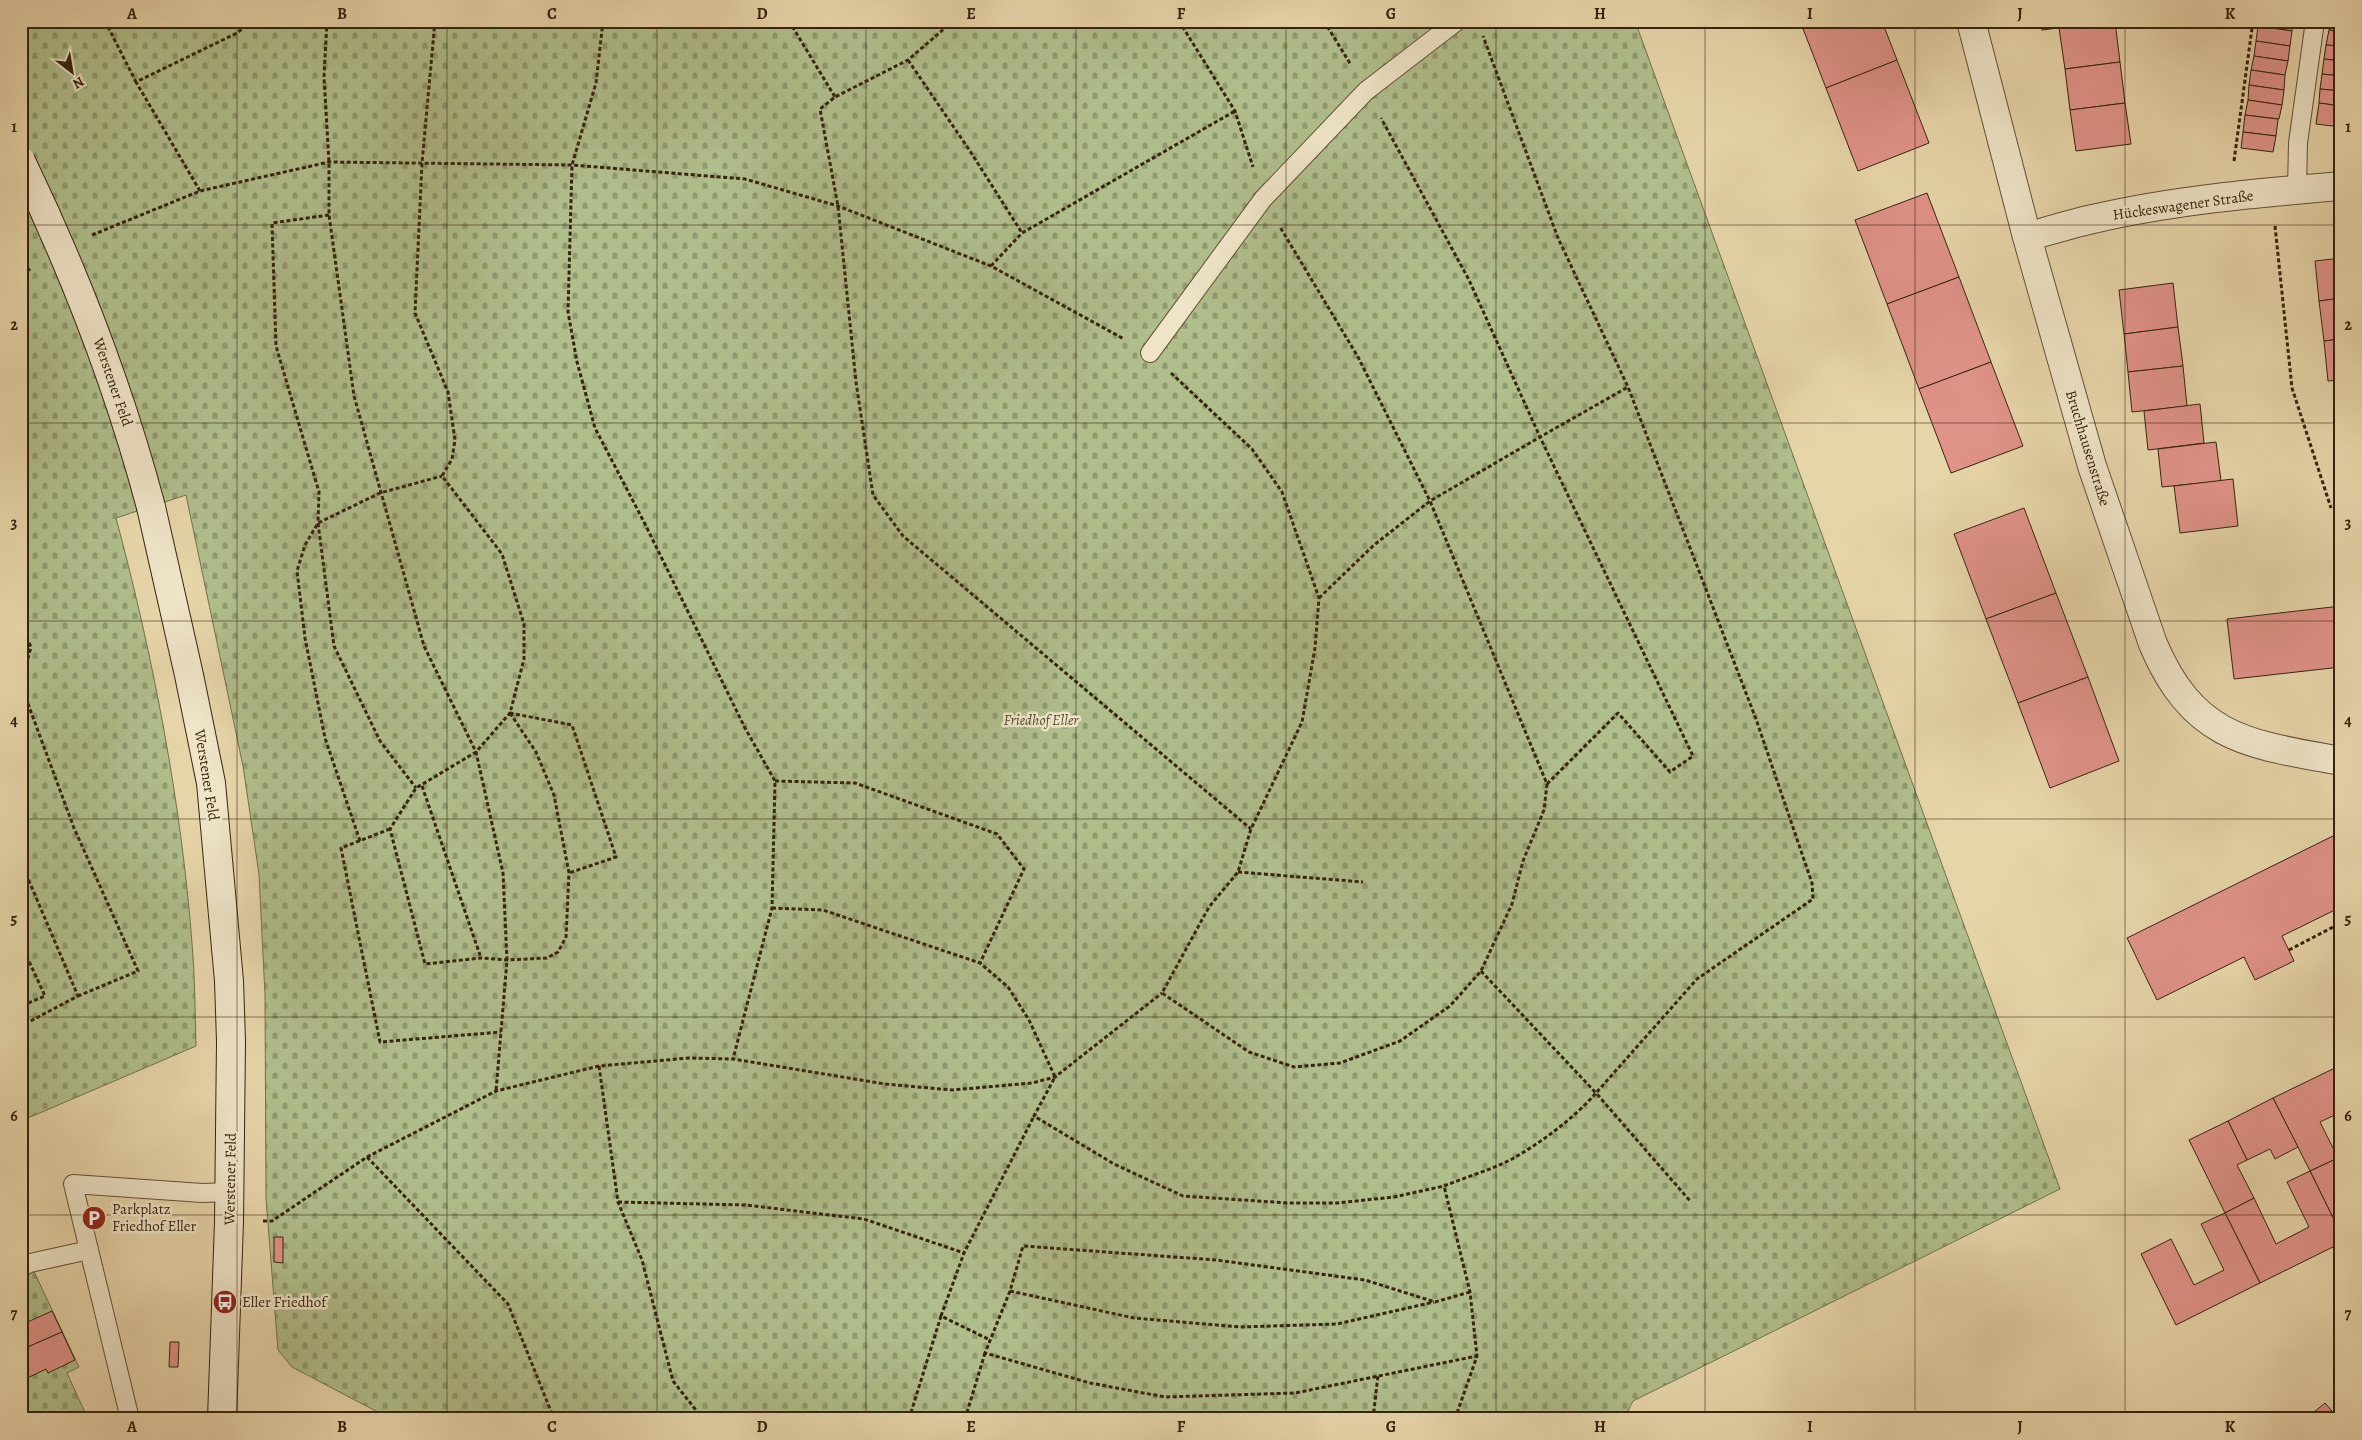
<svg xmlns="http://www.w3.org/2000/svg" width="2362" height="1440" viewBox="0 0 2362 1440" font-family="Alegreya,serif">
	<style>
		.cemetery { fill: url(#cemetery-stones); stroke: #74704e }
		.building { fill: #e09389; stroke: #37230f }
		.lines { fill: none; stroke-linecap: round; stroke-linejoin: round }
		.service-casing { stroke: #635036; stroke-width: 20 }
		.minor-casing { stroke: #635036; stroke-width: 30 }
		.secondary-casing { stroke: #37230f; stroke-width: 30 }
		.path { stroke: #37230f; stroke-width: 3; stroke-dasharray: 4 2.5; stroke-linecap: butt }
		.service { stroke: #efe4c8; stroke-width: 18 }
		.minor { stroke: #efe4c8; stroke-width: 28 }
		.secondary { stroke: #efe4c8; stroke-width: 28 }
		.secondary-bridge-casing { stroke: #37230f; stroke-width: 30; stroke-linecap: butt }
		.secondary-bridge { stroke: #efe4c8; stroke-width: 28 }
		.grid { fill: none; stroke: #37230f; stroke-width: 1; stroke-opacity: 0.55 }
		.labels { text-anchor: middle; stroke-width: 5; stroke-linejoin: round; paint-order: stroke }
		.street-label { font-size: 15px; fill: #37230f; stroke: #efe4c8 }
		.park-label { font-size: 15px; font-style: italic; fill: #554a2e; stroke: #efe4c8 }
		.poi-label { font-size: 15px; fill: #37230f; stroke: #efe4c8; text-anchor: start }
		.neatline { fill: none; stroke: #37230f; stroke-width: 2 }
		.grid-label { font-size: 16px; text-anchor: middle; font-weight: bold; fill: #37230f }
	</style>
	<defs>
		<pattern id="cemetery-stones" width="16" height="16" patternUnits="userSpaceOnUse" patternTransform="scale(1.25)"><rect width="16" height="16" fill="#b0be8c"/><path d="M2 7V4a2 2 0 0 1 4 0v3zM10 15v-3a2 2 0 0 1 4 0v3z" fill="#909a71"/></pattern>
	</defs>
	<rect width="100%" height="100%" fill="#e7d5aa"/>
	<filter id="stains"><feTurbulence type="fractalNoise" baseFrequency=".004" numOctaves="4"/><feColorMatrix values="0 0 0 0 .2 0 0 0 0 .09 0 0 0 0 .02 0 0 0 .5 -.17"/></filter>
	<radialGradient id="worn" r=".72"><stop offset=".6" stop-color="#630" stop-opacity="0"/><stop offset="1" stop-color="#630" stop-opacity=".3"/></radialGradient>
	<g class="cemetery">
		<path d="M21 21H1635L2060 1189 1633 1401 1624 1419H391L292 1367 278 1350 266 1198 265 995 259 874 243 766 186 495 116 518C153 656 181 801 192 943 195 977 195 1012 196 1046L21 1121Z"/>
		<polygon points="21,1244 79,1367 67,1373 88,1419 21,1419"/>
	</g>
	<g class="building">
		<polygon points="1800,21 1882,21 1897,60 1826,88"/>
		<polygon points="2040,21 2098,21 2098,23 2042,30"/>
		<polygon points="2115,21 2120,62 2065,69 2059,28"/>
		<polygon points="2258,21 2293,21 2292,31 2258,26"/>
		<polygon points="2330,21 2341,21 2341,32 2329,30"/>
		<polygon points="2258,26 2292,31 2290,46 2256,41"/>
		<polygon points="2329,30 2341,32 2341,46 2326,45"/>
		<polygon points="2256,41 2290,46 2288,61 2254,56"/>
		<polygon points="2326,45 2341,46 2341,61 2324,59"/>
		<polygon points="2254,56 2288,61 2285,75 2251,70"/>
		<polygon points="2324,59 2341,61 2341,76 2322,74"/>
		<polygon points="1897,60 1929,143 1858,171 1826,88"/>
		<polygon points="2120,62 2125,103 2070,110 2065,69"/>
		<polygon points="2251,70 2285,75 2284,90 2249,85"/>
		<polygon points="2322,74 2341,76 2341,91 2320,89"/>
		<polygon points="2249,85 2284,90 2282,105 2248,100"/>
		<polygon points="2320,89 2341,91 2341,106 2319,103"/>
		<polygon points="2248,100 2282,105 2279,119 2245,115"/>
		<polygon points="2125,103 2131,144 2076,151 2070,110"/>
		<polygon points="2319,103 2341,106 2341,127 2316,124"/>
		<polygon points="2245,115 2278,119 2276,136 2243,132"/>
		<polygon points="2243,132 2276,136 2273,152 2241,148"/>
		<polygon points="1927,193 1959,277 1887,304 1855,220"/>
		<polygon points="2341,258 2341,298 2319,301 2315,261"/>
		<polygon points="1959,277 1991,362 1919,389 1887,304"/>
		<polygon points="2173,283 2178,327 2124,334 2119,290"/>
		<polygon points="2341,298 2341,339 2324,341 2319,301"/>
		<polygon points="2178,327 2183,366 2128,372 2124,334"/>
		<polygon points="2341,339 2341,380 2328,381 2324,341"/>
		<polygon points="1991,362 2023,446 1951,473 1919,389"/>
		<polygon points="2183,366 2187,406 2132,412 2128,372"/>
		<polygon points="2341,380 2341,408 2338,381"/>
		<polygon points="2200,404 2204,443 2148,450 2144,411"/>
		<polygon points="2216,442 2221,481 2162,487 2158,449"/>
		<polygon points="2233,479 2238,526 2180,533 2174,486"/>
		<polygon points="2024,508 2056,593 1986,619 1954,534"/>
		<polygon points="2056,593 2088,677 2018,703 1986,619"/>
		<polygon points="2341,606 2341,667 2234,679 2227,619"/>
		<polygon points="2088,677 2119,761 2050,788 2018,703"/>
		<polygon points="2339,833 2341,837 2341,907 2282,936 2294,961 2255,980 2244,957 2157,1000 2127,938"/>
		<polygon points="2341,1065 2341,1112 2320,1122 2338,1158 2310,1171 2273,1098"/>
		<polygon points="2273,1098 2298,1147 2275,1159 2270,1149 2247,1160 2228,1121"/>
		<polygon points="2228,1121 2247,1160 2237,1165 2254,1198 2225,1213 2189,1140"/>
		<polygon points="2338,1158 2341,1164 2341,1234 2310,1171"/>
		<polygon points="2310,1171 2341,1234 2341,1243 2260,1283 2225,1213 2254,1198 2276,1244 2309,1227 2287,1182"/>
		<polygon points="2225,1213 2260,1283 2176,1325 2141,1254 2171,1239 2194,1285 2224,1270 2201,1224"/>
		<polygon points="274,1237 283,1237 283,1263 274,1262"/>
		<polygon points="52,1311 62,1332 21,1350 21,1325"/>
		<polygon points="62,1332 75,1360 48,1373 46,1369 21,1381 21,1350"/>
		<polygon points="170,1342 179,1342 178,1367 169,1367"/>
		<polygon points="2325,1403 2339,1419 2297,1419 2304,1413 2308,1417"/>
	</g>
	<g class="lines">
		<g class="service-casing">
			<g id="service">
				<polyline points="2297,190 2298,143 2315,21"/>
				<polyline points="1150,353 1263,199 1366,91 1457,21"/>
				<polyline points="21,1267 30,1263 89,1250"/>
				<polyline points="130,1419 73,1184 202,1193 230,1192"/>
			</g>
		</g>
		<g class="minor-casing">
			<g id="minor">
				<path d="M1971 21 2027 237 2092 466 2153 644C2194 740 2248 744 2341 761"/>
				<path d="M2027 237C2048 231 2070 224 2093 219 2174 200 2258 193 2341 186"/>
			</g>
		</g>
		<g class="secondary-casing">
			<polyline id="secondary" points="151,507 189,675 211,783 229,981 231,1041 229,1222 222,1419"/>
		</g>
		<g class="path">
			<polyline points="105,21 136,82"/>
			<polyline points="327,21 324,77 329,162 329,215 354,396 424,646 476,752 503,873 507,960 496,1091"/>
			<polyline points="435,21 422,163 415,313 448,392 455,440 452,459 442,476 502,554 524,624 524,659 510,713 572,725 616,857 569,873"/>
			<polyline points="603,21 596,83 572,165 568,312 577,362 595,428 645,524 745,728 775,781 772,908 733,1059"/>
			<polyline points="789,21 835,97"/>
			<polyline points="953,21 908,60 835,97 820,109 838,206 856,382 873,495 903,536 1251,829"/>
			<polyline points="1179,21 1235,111 1253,167"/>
			<polyline points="1324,21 1351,65"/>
			<polyline points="908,60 970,151 1022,233"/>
			<polyline points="2234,161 2253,21"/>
			<polyline points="200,191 136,82 235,34 254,21"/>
			<polyline points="329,215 272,223 276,346 319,492 318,523 334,646 380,741 416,788"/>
			<polyline points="2275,226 2292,388 2331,508"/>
			<polyline points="92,235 200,191 329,162 572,165 745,179 838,206 991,266 1124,339"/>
			<polyline points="991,266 1022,233 1235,111"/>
			<polyline points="21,274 32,268"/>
			<polyline points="1171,373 1252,449 1282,492 1319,598 1315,648 1302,722 1251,829 1238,872 1209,907 1162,993 1249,1052 1294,1067 1340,1063 1400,1041 1450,1006 1481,971 1512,904 1523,861 1544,810 1547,784 1430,501 1358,357 1280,227"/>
			<polyline points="1319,598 1374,545 1430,501 1540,437 1469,280 1381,118"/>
			<polyline points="21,625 31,647 21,684"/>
			<polyline points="21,685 74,828 138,971 78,996"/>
			<polygon points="510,713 536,752 554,795 569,873 566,937 558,952 547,958 507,960 481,958 425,964 390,829 416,788 476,752"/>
			<polyline points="775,781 855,783 997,834 1024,869 980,963"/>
			<polyline points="1547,784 1618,713 1670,772 1693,756 1540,437 1628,387"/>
			<polyline points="422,786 481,958"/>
			<polyline points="390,829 341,848 380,1042 501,1032"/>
			<polyline points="360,841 325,738 305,638 297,571 305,545 318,523 380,493 442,476"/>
			<polyline points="21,862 78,996 21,1026"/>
			<polyline points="1238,872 1363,882"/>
			<polyline points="772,908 823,910 980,963 1008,987 1029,1020 1055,1077 1034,1116 1114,1164 1183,1196 1288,1203 1337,1203 1394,1197 1444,1186"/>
			<polyline points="21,944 45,996 21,1006"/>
			<polyline points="2289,950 2341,923"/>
			<polyline points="1481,971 1596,1093 1697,979 1813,899 1812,883 1756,719 1628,387 1558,238 1483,36"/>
			<polyline points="599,1066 618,1202 642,1260 673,1381 703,1419"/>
			<polyline points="367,1157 508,1304 554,1419"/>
			<polyline points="618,1202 745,1205 864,1219 964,1253"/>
			<polyline points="263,1221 272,1221 367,1157 496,1091 599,1066 689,1058 733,1059 885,1084 952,1090 1032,1083 1055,1077 1162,993"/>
			<polyline points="1010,1291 1134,1318 1240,1327 1337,1324 1434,1302"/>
			<polyline points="1470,1292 1435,1302 1365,1280 1216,1260 1023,1246 1010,1291 985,1353 1090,1383 1165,1397 1295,1393 1477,1356"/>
			<polyline points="941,1316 964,1253 1034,1116"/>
			<polyline points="909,1419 941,1316 990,1340"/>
			<polyline points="965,1419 985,1353"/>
			<polyline points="1373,1419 1378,1375"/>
			<path d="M1455 1419 1477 1356 1470 1292 1444 1186C1466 1177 1491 1170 1512 1159 1542 1142 1573 1119 1596 1093L1691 1202"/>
		</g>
		<use href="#service" class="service"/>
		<use href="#minor" class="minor"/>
		<use href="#secondary" class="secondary"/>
		<g class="secondary-bridge-casing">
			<path id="secondary-bridge" d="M21 161C75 273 119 387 151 507"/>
		</g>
		<use href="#secondary-bridge" class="secondary-bridge"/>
	</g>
	<path class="grid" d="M237 21V1419M447 21V1419M657 21V1419M866 21V1419M1076 21V1419M1286 21V1419M1496 21V1419M1705 21V1419M1915 21V1419M2125 21V1419M21 225H2341M21 423H2341M21 621H2341M21 819H2341M21 1017H2341M21 1215H2341"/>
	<defs>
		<g id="parking-disc" transform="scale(1.25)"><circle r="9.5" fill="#8f2418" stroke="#efe4c8"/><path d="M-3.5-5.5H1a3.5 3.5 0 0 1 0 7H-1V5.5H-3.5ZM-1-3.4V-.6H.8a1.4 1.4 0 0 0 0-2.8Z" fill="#fff"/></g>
		<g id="bus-disc" transform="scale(1.25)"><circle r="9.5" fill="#8f2418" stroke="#efe4c8"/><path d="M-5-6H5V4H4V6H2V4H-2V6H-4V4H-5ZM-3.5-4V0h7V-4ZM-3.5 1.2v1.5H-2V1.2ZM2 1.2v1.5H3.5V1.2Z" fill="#fff"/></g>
	</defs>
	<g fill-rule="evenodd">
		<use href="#parking-disc" x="94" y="1218"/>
		<use href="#bus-disc" x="225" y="1302"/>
	</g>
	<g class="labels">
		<g class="street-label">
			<text transform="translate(2183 205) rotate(-8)" y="5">Hückeswagener Straße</text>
			<text transform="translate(113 382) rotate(71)" y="5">Werstener Feld</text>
			<text transform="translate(2088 448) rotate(73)" y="5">Bruchhausenstraße</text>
			<text transform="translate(207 775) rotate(81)" y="5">Werstener Feld</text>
			<text transform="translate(230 1179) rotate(-89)" y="5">Werstener Feld</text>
		</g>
		<g class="park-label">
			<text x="1041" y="725">Friedhof Eller</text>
		</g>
		<g class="poi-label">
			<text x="112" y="1214">Parkplatz<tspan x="112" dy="17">Friedhof Eller</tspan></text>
			<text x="242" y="1307">Eller Friedhof</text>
		</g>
	</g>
	<rect width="2362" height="1440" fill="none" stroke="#e7d5aa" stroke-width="55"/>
	<g transform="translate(72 72) rotate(149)" stroke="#efe4c8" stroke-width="4" paint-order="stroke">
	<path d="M0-4L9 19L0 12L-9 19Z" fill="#37230f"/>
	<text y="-8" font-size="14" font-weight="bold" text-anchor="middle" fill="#37230f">N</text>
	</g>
	<rect x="28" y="28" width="2306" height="1384" class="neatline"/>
	<g class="grid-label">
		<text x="132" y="19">A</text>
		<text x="342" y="19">B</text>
		<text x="552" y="19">C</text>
		<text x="762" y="19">D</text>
		<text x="971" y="19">E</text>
		<text x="1181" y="19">F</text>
		<text x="1391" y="19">G</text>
		<text x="1600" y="19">H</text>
		<text x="1810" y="19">I</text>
		<text x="2020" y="19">J</text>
		<text x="2230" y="19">K</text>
		<text x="14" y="132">1</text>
		<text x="2348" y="132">1</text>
		<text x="14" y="330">2</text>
		<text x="2348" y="330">2</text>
		<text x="14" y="528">3</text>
		<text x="2348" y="528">3</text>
		<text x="14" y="726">4</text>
		<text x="2348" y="726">4</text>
		<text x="14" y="924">5</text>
		<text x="2348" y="924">5</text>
		<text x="14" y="1121">6</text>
		<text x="2348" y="1121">6</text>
		<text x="14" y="1319">7</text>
		<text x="2348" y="1319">7</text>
		<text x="132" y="1432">A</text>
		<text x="342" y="1432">B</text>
		<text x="552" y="1432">C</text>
		<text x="762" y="1432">D</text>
		<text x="971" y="1432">E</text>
		<text x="1181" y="1432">F</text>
		<text x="1391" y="1432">G</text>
		<text x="1600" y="1432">H</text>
		<text x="1810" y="1432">I</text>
		<text x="2020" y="1432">J</text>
		<text x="2230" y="1432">K</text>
	</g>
	<rect width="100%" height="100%" filter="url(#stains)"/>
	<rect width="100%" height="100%" fill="url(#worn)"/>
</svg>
